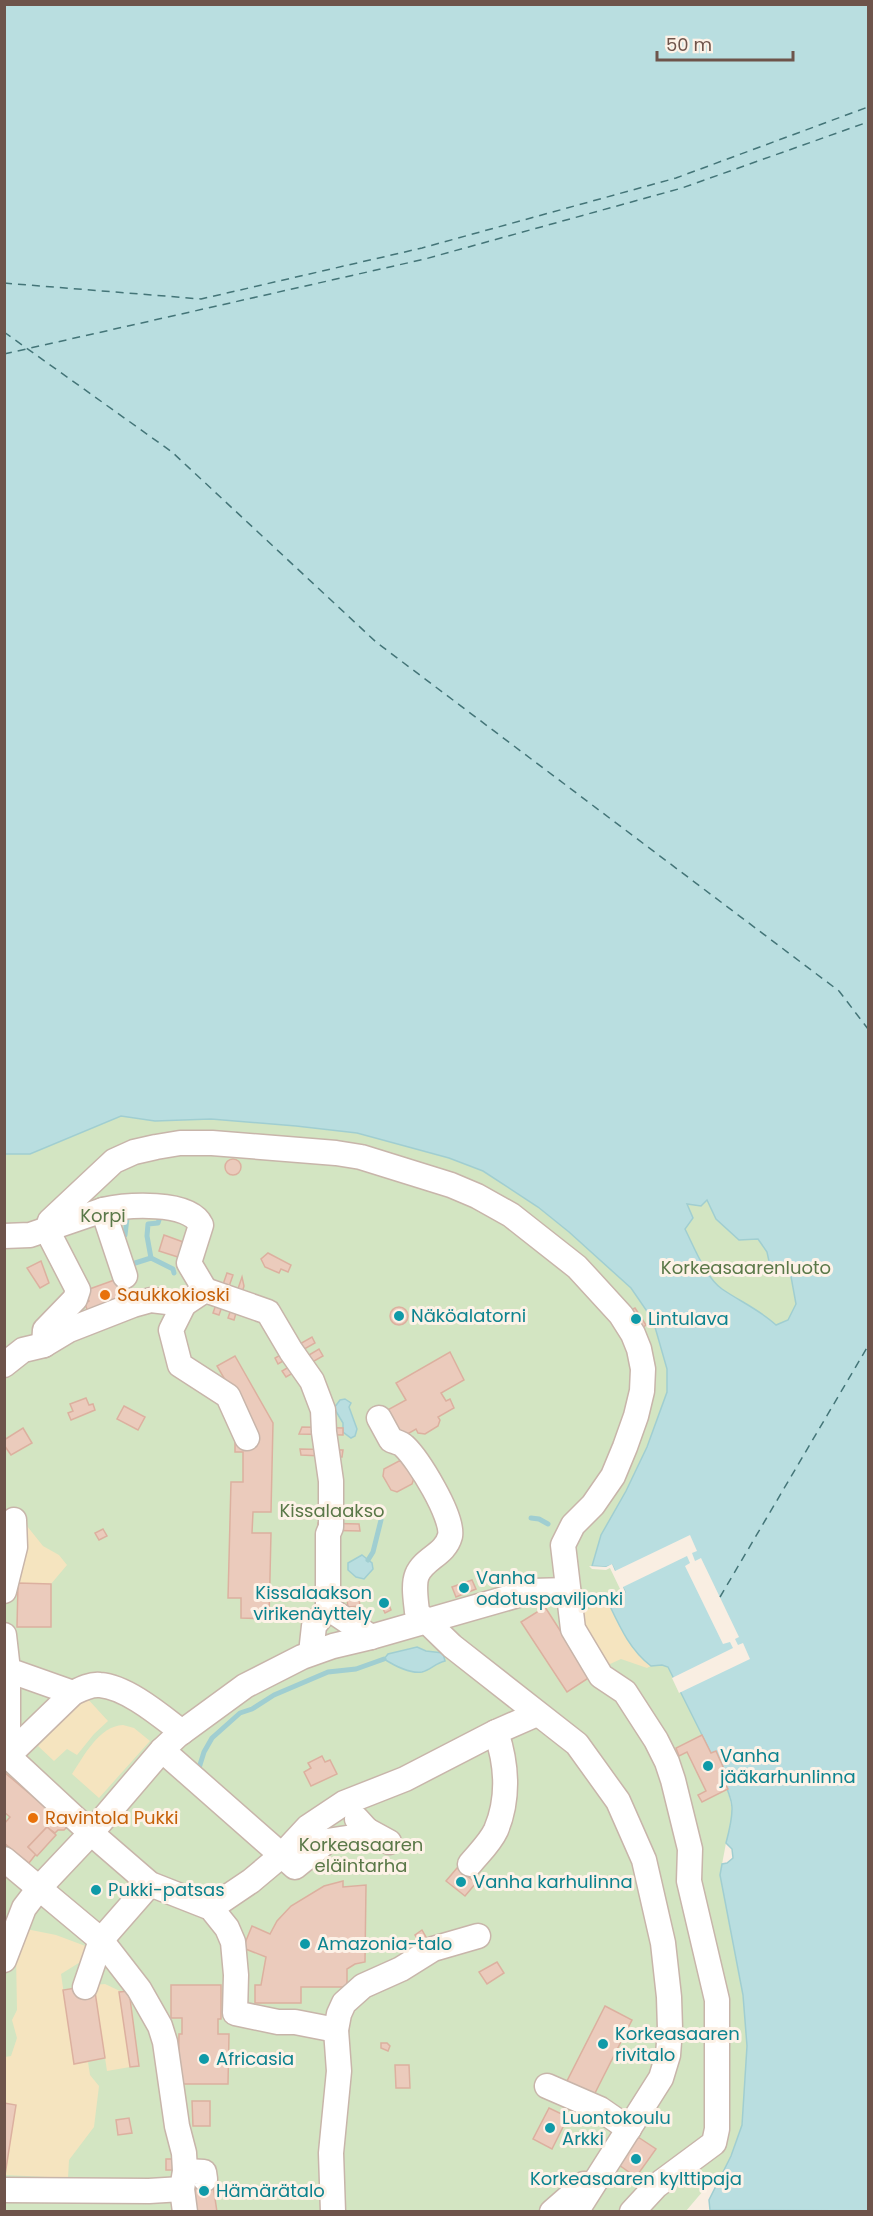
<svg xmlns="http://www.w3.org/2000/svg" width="873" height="2216" viewBox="0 0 873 2216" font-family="Poppins,sans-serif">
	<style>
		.green { fill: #d3e5c2 }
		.sand { fill: #f5e4bf }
		.water { fill: #b9dee0; stroke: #a0ced1; stroke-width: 1.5; fill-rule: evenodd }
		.pier { fill: #f9eee2 }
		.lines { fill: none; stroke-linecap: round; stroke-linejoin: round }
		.stream { stroke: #a0ced1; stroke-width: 5 }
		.ferry { stroke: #447578; stroke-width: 1.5; stroke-dasharray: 8 6; stroke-linecap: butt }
		.building { fill: #ebcbbc; stroke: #dcb09f; stroke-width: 1.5 }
		.minor-casing { stroke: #c8b5aa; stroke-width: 27 }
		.minor { stroke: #fff; stroke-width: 24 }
		.food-dot { fill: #e8710a; stroke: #fdf2e7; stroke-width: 2 }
		.culture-dot { fill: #0f9aa8; stroke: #fdf2e7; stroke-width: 2 }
		.labels { text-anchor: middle; stroke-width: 6; stroke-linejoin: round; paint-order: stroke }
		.park-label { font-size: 18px; fill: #5a7848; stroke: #fdf2e7 }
		.food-label { font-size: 18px; fill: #c56008; stroke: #fdf2e7; text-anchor: start }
		.culture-label { font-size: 18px; fill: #0d838f; stroke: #fdf2e7; text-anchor: start }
	</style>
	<rect width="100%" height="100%" fill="#f9eee2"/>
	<g class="green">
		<polygon points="121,1116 155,1121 211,1119 296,1126 357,1133 449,1158 483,1171 538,1207 569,1232 631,1288 653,1320 667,1369 667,1392 647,1447 626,1491 612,1564 724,1769 733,1816 726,1843 720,1875 743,1995 747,2046 742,2125 731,2156 723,2173 703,2191 686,2211 5,2211 4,1154 30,1154"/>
		<polygon points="644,1165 828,1233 780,1372 634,1199"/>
	</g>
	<g class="sand">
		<polygon points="27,1526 43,1546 59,1555 67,1565 51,1584 18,1583"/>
		<path d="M607 1600 631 1646 651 1666 647 1668 621 1659 610 1664C593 1658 584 1633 580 1616L585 1611Z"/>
		<polygon points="86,1697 108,1721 94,1734 77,1755 67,1749 54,1761 38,1746"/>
		<path d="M123 1725 134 1728 150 1741 99 1798 72 1774C84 1756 99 1726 123 1725Z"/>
		<polygon points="26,1929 56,1935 88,1947 82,1961 61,1974 74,2064 88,2062 90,2075 99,2086 94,2127 69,2160 68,2178 5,2175 16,2105 5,2103 5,2057 11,2056 17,2038 12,2020 17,2010 16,1956"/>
		<polygon points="105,1984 122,1992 130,2067 107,2071 94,1985"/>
	</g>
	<g class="water">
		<path d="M4 5H868V2211L710 2210 709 2200 731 2156 742 2125 747 2046 743 1995 720 1875 722 1864 727 1863 733 1858 732 1849 726 1843C735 1809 735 1803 719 1771L724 1769 716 1752 711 1753 668 1667 662 1665 651 1666C629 1649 619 1625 607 1600L625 1592 612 1565 606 1567 592 1566 601 1535 626 1491 647 1447 667 1392V1369L653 1320 631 1288 569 1232 538 1207 483 1171 449 1158 357 1133 296 1126 211 1119 155 1121 121 1116 30 1154H5ZM707 1200 716 1219 739 1240 758 1239 767 1252 770 1266 790 1271 796 1304 788 1320 776 1325C760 1310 741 1302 722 1289 706 1278 694 1247 685 1229L693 1218 687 1204 701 1206Z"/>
		<polygon points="345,1399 351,1403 349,1407 357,1429 355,1436 351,1438 343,1432 343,1423 334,1408 340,1400"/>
		<polygon points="362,1555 372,1563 373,1569 364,1579 356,1577 348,1570 348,1563"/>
		<path d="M417 1647 426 1651 443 1653 445 1661C436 1663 430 1670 422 1672 409 1674 395 1666 384 1659L388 1654Z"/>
	</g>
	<polygon class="pier" points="690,1535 697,1551 692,1553 695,1561 701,1558 739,1637 735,1639 738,1645 743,1643 750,1659 679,1693 672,1678 733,1648 730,1642 723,1644 685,1566 690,1563 687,1556 623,1587 625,1592 604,1601 605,1598 621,1591 610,1568 606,1570 592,1569 589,1566 606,1567 612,1564 615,1571"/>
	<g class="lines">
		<g class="stream">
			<polyline points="125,1235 127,1218"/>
			<polyline points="151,1258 147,1236 148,1224 158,1223 160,1217"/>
			<polyline points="132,1264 151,1258 173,1269 174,1273"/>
			<polyline points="531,1518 539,1519 548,1524"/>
			<polyline points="368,1560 373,1552 381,1520"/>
			<polyline points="199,1768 204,1752 212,1738 240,1713 252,1709 274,1695 328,1672 356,1669 384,1659"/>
		</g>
		<g class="ferry">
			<polyline points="4,283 201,299 422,248 676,178 868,107"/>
			<polyline points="4,332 172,452 376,642 839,991 868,1029"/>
			<polyline points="4,354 425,259 682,188 868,122"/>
			<polyline points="720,1597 868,1346"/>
		</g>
	</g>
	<g class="building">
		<circle cx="233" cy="1167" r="8"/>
		<polygon points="164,1235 186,1243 181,1258 159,1251"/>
		<polygon points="268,1253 291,1265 288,1272 281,1269 279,1273 265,1267 261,1259"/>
		<polygon points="41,1261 49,1283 40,1288 27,1268"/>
		<polygon points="227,1273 233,1275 219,1315 213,1313"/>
		<polygon points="242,1277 244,1286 234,1320 228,1318"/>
		<polygon points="120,1278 126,1299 88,1312 85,1304 89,1301 84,1291"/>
		<circle cx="399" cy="1316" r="9"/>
		<polygon points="635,1308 646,1325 638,1331 625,1313"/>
		<polygon points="312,1337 315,1343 278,1364 275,1358"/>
		<polygon points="319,1349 323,1356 286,1377 282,1371"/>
		<polygon points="450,1352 464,1380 441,1393 446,1401 450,1399 454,1408 438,1417 440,1420 438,1426 425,1434 418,1433 416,1429 397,1440 382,1413 406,1400 396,1383"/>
		<polygon points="235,1356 273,1423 271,1512 253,1512 252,1533 271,1533 269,1619 241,1618 241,1598 228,1598 231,1482 243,1482 243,1452 235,1452 235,1438 253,1428 217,1366"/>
		<polygon points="86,1398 89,1405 93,1404 95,1410 71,1420 68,1413 73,1411 70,1404"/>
		<polygon points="124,1406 145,1417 138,1430 117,1419"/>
		<polygon points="302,1427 343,1428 343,1435 299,1434"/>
		<polygon points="23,1428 32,1443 11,1455 4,1445 4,1440"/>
		<polygon points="300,1449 343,1450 342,1457 301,1455"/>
		<polygon points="399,1461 405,1462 414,1478 412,1484 397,1492 391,1490 383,1476 384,1469"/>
		<polygon points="318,1523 359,1524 360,1531 318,1530"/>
		<polygon points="103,1529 107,1536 99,1540 95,1533"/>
		<polygon points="472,1580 476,1589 456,1597 452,1587"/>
		<polygon points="18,1583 51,1584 51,1627 17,1627"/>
		<polygon points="386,1598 391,1610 385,1613 379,1600"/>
		<polygon points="359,1599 360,1606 348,1607 347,1600"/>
		<polygon points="545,1607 590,1677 567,1692 521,1622"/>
		<polygon points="702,1735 711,1753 716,1751 724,1769 719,1771 728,1789 702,1802 698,1795 706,1791 687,1752 679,1756 676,1748"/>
		<polygon points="322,1756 325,1762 330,1760 337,1774 311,1786 304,1772 311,1768 308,1763"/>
		<polygon points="4,1772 68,1826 64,1830 58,1830 55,1833 47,1827 28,1847 36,1854 29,1863 4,1843 4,1824 10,1817 4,1812"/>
		<polygon points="47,1827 56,1835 37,1856 28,1847"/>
		<polygon points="457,1868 476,1883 465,1896 446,1881"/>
		<polygon points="343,1881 343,1887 366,1885 365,1962 355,1964 347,1969 347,1987 301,1987 301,2003 255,2003 255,1985 261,1985 266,1957 243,1948 252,1926 270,1934 277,1921 291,1906 324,1886"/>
		<polygon points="422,1930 426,1937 419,1941 415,1935"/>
		<polygon points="497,1962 504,1973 487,1984 479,1972"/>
		<polygon points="94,1985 105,2058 74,2064 63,1990"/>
		<polygon points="171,1985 221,1985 221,2019 218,2019 218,2034 229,2034 228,2084 178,2084 179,2034 182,2034 182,2018 171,2018"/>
		<polygon points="129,1991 139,2066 130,2067 119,1992"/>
		<polygon points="605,2006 632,2020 594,2095 567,2081"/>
		<polygon points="381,2043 387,2043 390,2046 388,2051 381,2048"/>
		<polygon points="395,2065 409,2065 410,2088 396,2088"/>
		<polygon points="192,2101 210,2101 210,2126 193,2126"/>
		<polygon points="4,2103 16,2105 5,2175 4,2175"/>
		<polygon points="549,2108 568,2117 552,2149 533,2139"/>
		<polygon points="129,2118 132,2133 118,2135 116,2120"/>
		<polygon points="638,2137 656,2149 636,2177 619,2165 629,2143 632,2146"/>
		<rect x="166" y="2159" width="7" height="11"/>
		<polygon points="212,2178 217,2212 196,2212 192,2181"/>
	</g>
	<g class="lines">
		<g class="minor-casing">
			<g id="minor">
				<path d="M103 1210C126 1205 189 1200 201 1225L189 1263 205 1290"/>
				<polyline points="4,1236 30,1235 103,1210 125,1276"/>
				<polyline points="184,1304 171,1330 180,1365 228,1396 247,1438"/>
				<polyline points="44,1345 45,1330 75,1299 78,1290 47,1230 50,1221 114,1161 134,1152 156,1147 180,1143 212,1143 336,1153 361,1157 451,1185 477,1196 511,1215 577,1267 621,1315 633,1334 639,1349 643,1369 642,1391 636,1416 625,1447 613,1476 593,1505 573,1525 563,1545 573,1629 601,1676 625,1692 656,1740 667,1762 673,1780 690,1849 689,1881 717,2000 717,2129 714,2143 656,2186 632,2212"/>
				<polyline points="4,1365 23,1350 44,1345 69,1330 133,1305 151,1300 184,1304 205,1290 268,1312 291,1351 312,1381 323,1410 324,1432 331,1481 331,1527 328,1534 328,1608 314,1626 311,1653"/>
				<path d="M379 1418 391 1440C396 1442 401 1443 404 1446 418 1459 454 1517 450 1536 445 1555 424 1558 417 1575 413 1585 416 1601 417 1612L452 1646 577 1744 618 1801 644 1860 663 1943 669 1997 670 2029 668 2055 661 2078 576 2212"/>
				<polyline points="4,1591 15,1547 14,1520"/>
				<polyline points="328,1608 371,1637"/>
				<polyline points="4,1635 8,1670 73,1693"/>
				<polyline points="4,1672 8,1670 8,1756 91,1833 150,1884 211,1908 227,1928 233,1942 236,1975 235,2013 278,2022 295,2022 336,2030"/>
				<polyline points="162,1750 295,1867 327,1841 353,1837 367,1830"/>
				<path d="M4 1756H8L73 1693C81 1689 90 1684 100 1685 127 1687 161 1716 182 1732"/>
				<polyline points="357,1819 367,1830 389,1842"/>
				<polyline points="4,1859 101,1940 150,1884"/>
				<path d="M470 1864C479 1853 490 1843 496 1830 509 1799 507 1764 496 1732"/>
				<polyline points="211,1908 251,1881 282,1855 308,1827 344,1803 405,1779 496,1732 537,1714"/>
				<polyline points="101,1940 139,1989 160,2026 165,2042 177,2126 184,2153 185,2171 182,2189 185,2212"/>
				<polyline points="4,1960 24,1908 40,1887 91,1833 162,1750 178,1735 245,1686 302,1657 333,1646 371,1637 532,1591 568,1590"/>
				<polyline points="85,1987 101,1940"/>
				<polyline points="547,2086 600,2109 629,2129"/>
				<polyline points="185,2171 204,2172 205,2179"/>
				<polyline points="4,2190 149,2191 182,2189"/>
				<polyline points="333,2212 331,2153 339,2071 336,2030 339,2014 344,2003 363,1986 401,1969 433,1949 478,1936"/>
				<polyline points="552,2212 584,2184"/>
			</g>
		</g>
		<use href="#minor" class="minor"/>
	</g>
	<g class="food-dot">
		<circle cx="105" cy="1295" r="6"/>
		<circle cx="33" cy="1818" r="6"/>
	</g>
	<g class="culture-dot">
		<circle cx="399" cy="1316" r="6"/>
		<circle cx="636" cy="1319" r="6"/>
		<circle cx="464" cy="1588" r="6"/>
		<circle cx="384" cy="1603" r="6"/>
		<circle cx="708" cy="1766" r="6"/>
		<circle cx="461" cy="1882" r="6"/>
		<circle cx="96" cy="1890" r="6"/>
		<circle cx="305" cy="1944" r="6"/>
		<circle cx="603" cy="2044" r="6"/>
		<circle cx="204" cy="2059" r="6"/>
		<circle cx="550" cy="2128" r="6"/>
		<circle cx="636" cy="2159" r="6"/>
		<circle cx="204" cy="2191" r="6"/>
	</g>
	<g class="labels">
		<g class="park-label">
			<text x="103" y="1222">Korpi</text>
			<text x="746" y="1274">Korkeasaarenluoto</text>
			<text x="332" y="1517">Kissalaakso</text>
			<text x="361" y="1851">Korkeasaaren<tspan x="361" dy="21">eläintarha</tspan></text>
		</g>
		<g class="food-label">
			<text x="117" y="1301">Saukkokioski</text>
			<text x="45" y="1824">Ravintola Pukki</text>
		</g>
		<g class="culture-label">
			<text x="411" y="1322">Näköalatorni</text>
			<text x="648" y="1325">Lintulava</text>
			<text x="476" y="1584">Vanha<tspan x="476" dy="21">odotuspaviljonki</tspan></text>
			<text x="372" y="1599" text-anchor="end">Kissalaakson<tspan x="372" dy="21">virikenäyttely</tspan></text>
			<text x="720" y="1762">Vanha<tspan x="720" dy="21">jääkarhunlinna</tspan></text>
			<text x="473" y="1888">Vanha karhulinna</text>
			<text x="108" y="1896">Pukki-patsas</text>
			<text x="317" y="1950">Amazonia-talo</text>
			<text x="615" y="2040">Korkeasaaren<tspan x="615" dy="21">rivitalo</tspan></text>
			<text x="216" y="2065">Africasia</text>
			<text x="562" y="2124">Luontokoulu<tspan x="562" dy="21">Arkki</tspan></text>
			<text x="636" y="2185" text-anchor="middle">Korkeasaaren kylttipaja</text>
			<text x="216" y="2197">Hämärätalo</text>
		</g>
	</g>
	<rect width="873" height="2216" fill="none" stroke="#6e544b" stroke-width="12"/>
	<path d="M657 51v9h136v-9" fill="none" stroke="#6e544b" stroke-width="3"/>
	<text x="666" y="51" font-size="18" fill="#6e544b" stroke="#fdf2e7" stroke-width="4.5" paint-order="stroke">50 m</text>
</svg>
